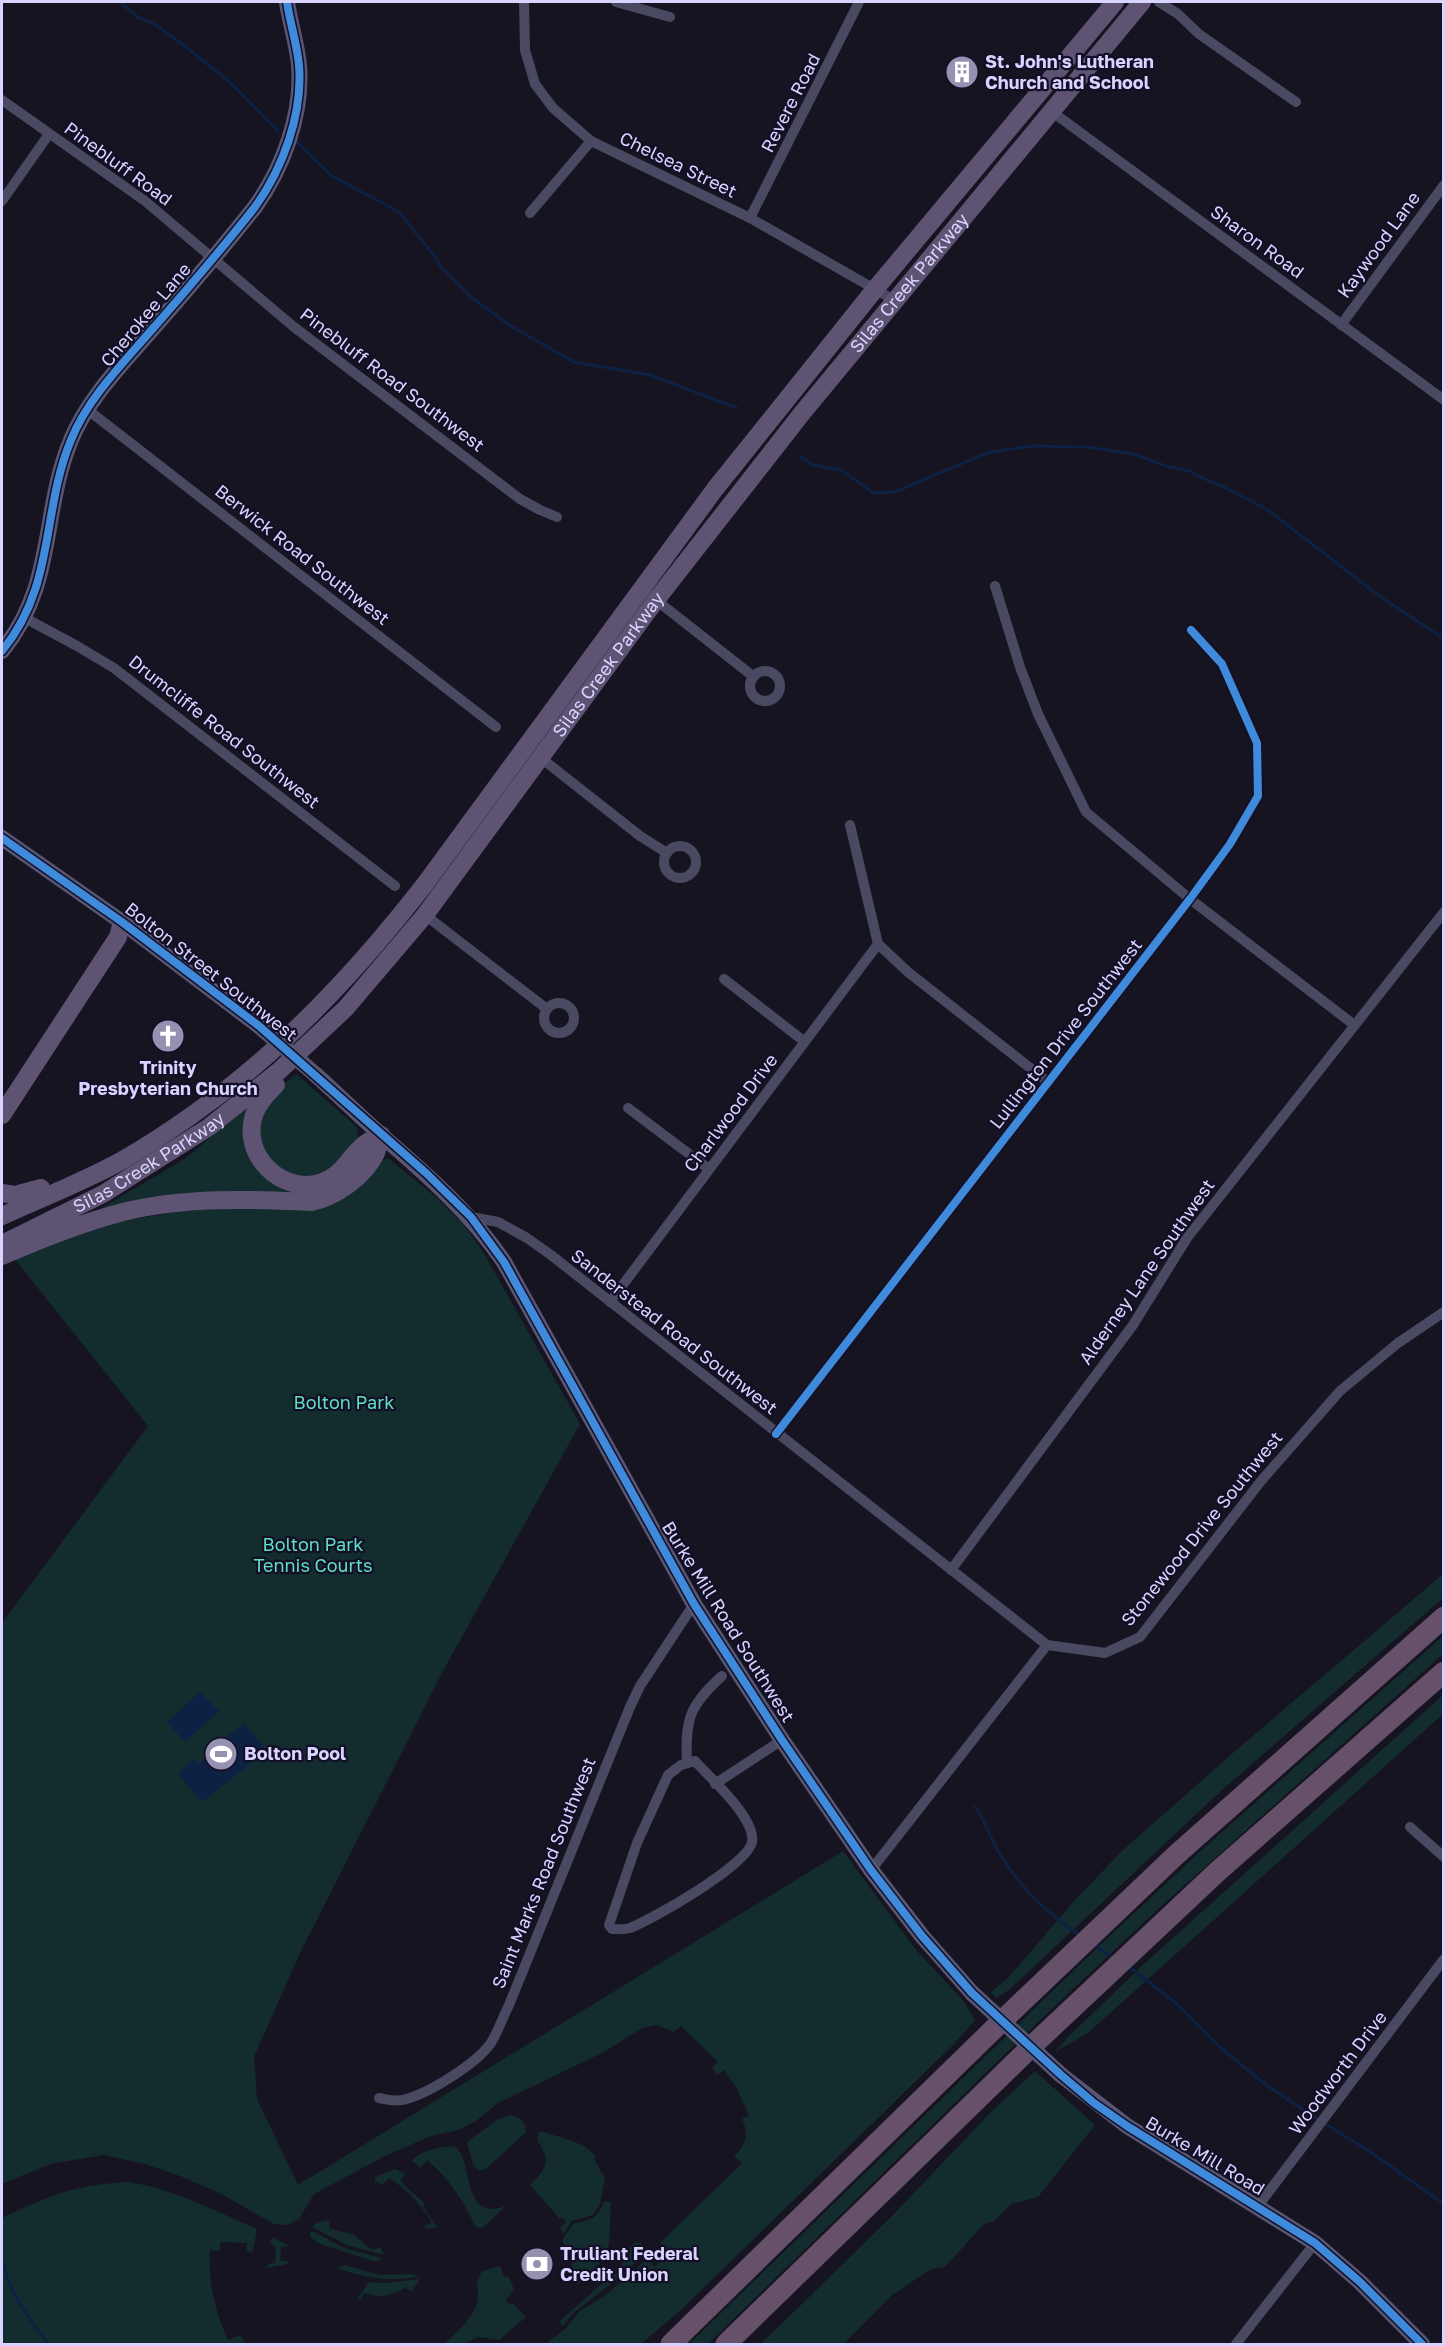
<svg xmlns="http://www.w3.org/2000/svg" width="1445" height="2346" viewBox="0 0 1445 2346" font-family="'Golos Text',sans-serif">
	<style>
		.green { fill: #132c2d }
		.water { fill: #0d2144 }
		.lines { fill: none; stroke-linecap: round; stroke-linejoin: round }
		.stream { stroke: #0d2144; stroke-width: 3 }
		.street { stroke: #4a4962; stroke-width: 10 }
		.secondary { stroke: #575674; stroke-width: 16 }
		.primary { stroke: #5e5373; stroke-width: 18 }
		.highway { stroke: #67516a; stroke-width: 21 }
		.secondary-bridge { stroke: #575674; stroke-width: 16 }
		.cycleway-casing { stroke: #130f26; stroke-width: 11 }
		.cycleway { stroke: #408adc; stroke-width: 8 }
		.labels { text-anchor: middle; stroke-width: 4.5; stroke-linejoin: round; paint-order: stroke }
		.poi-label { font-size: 18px; font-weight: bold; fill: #d9d4ff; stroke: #130f26; text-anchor: start }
		.street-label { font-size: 18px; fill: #d9d4ff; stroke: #130f26 }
		.park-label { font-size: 18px; fill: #5fe0c0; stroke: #130f26 }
	</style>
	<rect width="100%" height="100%" fill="#161421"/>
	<g class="green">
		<polygon points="296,1074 357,1127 359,1139 338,1167 306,1179 276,1169 259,1143 261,1109 276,1091"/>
		<polygon points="258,1097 248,1144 304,1197 100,1209 186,1158"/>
		<path d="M388 1158 436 1197 463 1224 484 1253 580 1424 443 1671 300 1953 254 2057 257 2099 298 2185 843 1851 917 1951 963 2000 975 2020 955 2043 682 2309 641 2344H538L540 2342 547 2343 565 2329 580 2311 606 2295 647 2259 655 2267 669 2253 660 2243 742 2163 734 2156C746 2146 749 2133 742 2119L749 2115 737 2089 724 2070 717 2075 712 2068 718 2062 681 2026 674 2032 657 2025 642 2028 604 2052 498 2103 476 2121 458 2130 431 2136 383 2157 314 2194 299 2219 287 2225 274 2224 221 2194 180 2176 145 2164 104 2155 50 2164 2 2184V1623L148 1426 14 1258 115 1222 176 1212 226 1208 271 1209Z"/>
		<polygon points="1443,1574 1443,1598 1222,1790 1009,1990 996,1998 991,1992 1008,1978 1076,1899 1122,1851 1234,1752"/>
		<polygon points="1443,1636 1443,1654 1157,1910 1039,2021 708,2344 689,2344 1099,1946 1203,1849"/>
		<polygon points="1443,1695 1443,1714 1088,2033 1055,2052 1068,2037 1144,1964"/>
		<polygon points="1035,2071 1095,2125 1038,2197 1011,2204 994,2221 984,2224 945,2267 931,2269 891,2296 844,2344 761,2344 893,2215 990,2113"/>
		<path d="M511 2115C520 2118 528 2123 525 2133L486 2169 479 2171 473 2165 467 2142 498 2119Z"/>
		<path d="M541 2131C560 2138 583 2140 596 2157L594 2159 605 2178 600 2204 593 2215 572 2221 563 2234 560 2228 566 2222 562 2217 560 2219 530 2185C547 2169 551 2160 537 2140L539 2132Z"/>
		<path d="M453 2146C473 2154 461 2207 492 2209 496 2209 502 2207 506 2206L482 2228 476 2227C463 2201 450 2179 427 2160L421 2168 412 2161C420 2150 440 2147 453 2146Z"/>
		<path d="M395 2169 405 2174 400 2181 425 2204 423 2206 437 2228 425 2229V2226L432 2223 431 2221C420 2203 406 2189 389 2178L382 2185 375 2181V2177Z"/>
		<path d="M129 2182C173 2189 216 2211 257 2229L253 2250 250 2253 247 2251V2243L221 2242 219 2251 210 2250C208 2283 215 2311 228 2340L240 2335 246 2344H2V2218C48 2196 77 2184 129 2182Z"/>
		<path d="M604 2201 611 2203C608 2252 616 2251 577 2285L570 2257 562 2240 573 2224C590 2219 597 2221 604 2201Z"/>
		<polygon points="329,2220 330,2229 353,2234 372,2250 380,2247 384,2255 347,2245 312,2227 318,2222"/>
		<path d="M310 2231C324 2234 332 2244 345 2248 357 2252 370 2254 383 2259L377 2261H373L320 2244 310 2237Z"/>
		<polygon points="272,2237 289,2246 281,2247 280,2261 287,2261 288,2264 266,2268 269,2264 275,2263 276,2247 270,2243"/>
		<polygon points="635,2242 641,2243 648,2250 621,2276 573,2313 563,2326 559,2322 609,2277 620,2273 624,2253"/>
		<path d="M345 2265 380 2275 411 2274 419 2277C387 2281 368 2279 338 2268Z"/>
		<path d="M500 2266 504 2277 508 2276 514 2289 506 2300 510 2305 513 2303 526 2317 499 2340 478 2337 463 2344H444C455 2335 477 2314 478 2298 479 2283 473 2288 482 2271Z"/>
		<path d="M420 2279 411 2292 405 2287C391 2297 380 2298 364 2293L360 2300 357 2299 369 2282 385 2283Z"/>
	</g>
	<g class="water">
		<polygon points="200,1692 219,1711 185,1742 167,1722"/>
		<polygon points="244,1724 264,1747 247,1766 202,1802 178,1774 194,1758 200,1764 216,1744"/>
	</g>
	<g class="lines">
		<g class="stream">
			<polyline points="120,2 139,18 154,24 185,46 232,84 278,131"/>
			<polyline points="297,142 332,176 399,212 436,258 440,266 472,298 511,326 574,362 650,375 737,408"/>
			<polyline points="800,456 813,465 841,470 874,493 895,492 987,453 1031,446 1088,447 1133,454 1169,467 1191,471 1198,476 1228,489 1268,510 1382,598 1444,639"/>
			<path d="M975 1807C986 1821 990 1838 999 1853 1019 1886 1049 1915 1081 1936"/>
			<polyline points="1094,1945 1113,1958"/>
			<polyline points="1129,1967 1176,2003 1222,2049 1265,2084 1319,2120"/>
			<polyline points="1325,2124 1369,2151 1444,2204"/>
			<path d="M4 2264C6 2288 34 2326 49 2344"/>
		</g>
		<g class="street">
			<polyline points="524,2 525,50 535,84 553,108 591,141 750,218 894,300"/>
			<polyline points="616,2 670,17"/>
			<polyline points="1159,2 1178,14 1199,34 1296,102"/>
			<polyline points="2,100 145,201 294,327 520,499 540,510 557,517"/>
			<polyline points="1051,111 1444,400"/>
			<polyline points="2,201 49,134"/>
			<polyline points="530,213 591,141"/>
			<polyline points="750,218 859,2"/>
			<polyline points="1341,325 1444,185"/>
			<polyline points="88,410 496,727"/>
			<polyline points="995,586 1020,667 1038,714 1086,812 1190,899 1353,1024"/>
			<polyline points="656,600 754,677"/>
			<polyline points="23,617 77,646 114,668 395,886"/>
			<circle cx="765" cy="686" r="15"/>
			<polyline points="541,758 640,836 667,853"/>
			<polyline points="850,825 878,944 908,972 1048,1082"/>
			<circle cx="680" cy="862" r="16"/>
			<polyline points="425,915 547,1009"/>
			<polyline points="724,979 805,1042"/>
			<circle cx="559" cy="1018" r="15"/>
			<polyline points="628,1108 709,1169"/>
			<polyline points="471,1217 498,1222 527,1238 551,1255 1047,1645"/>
			<polyline points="610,1302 878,944"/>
			<polyline points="776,1434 1190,899 1230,844 1258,796 1257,743 1222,664 1191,630"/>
			<polyline points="951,1570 1133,1325 1187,1238 1444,912"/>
			<path d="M695 1761C710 1778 756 1818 752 1842 748 1865 653 1919 630 1928 624 1930 618 1929 612 1929L609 1925 637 1843 668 1775 681 1765Z"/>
			<path d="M687 1763C685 1719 689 1706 722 1676"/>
			<polyline points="715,1784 782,1740"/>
			<polyline points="1410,1827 1444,1857"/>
			<polyline points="871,1870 1047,1645 1105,1653 1140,1637 1261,1481 1340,1391 1398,1343 1444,1312"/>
			<path d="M379 2098C386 2099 394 2102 402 2100 427 2095 476 2064 491 2043 498 2031 503 2017 509 2005L630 1707 640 1686 694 1604"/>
			<polyline points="1258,2206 1444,1959"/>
			<polyline points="1236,2344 1315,2243"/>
		</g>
		<g class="secondary">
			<path d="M2 651C56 585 41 512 71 440 87 400 121 365 149 333 185 292 221 250 255 207 283 168 303 114 299 65 297 44 290 23 287 2"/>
			<polyline points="2,838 122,922 259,1026"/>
			<path d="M316 1075C338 1095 359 1115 380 1134 426 1174 470 1212 504 1262L694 1604 782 1740 871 1870 922 1936 972 1993"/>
			<polyline points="1061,2075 1127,2126 1315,2243 1360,2282 1422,2344"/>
		</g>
		<g class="primary">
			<path d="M276 1085C267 1094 258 1103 254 1115 241 1155 281 1194 320 1183 343 1176 348 1157 365 1144 370 1140 376 1138 381 1135"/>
			<polyline points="2,1115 118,937 122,922"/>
			<polyline points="2,1193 15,1195 41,1188"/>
			<path d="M2 1216C41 1198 83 1182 121 1161 245 1089 338 996 425 884L715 489 876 288 1115 2"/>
			<path id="s1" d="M2 1244 103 1194 209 1127 279 1071 346 1008 425 915 656 600 803 412 1142 2"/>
			<path d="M2 1256C41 1239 81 1223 123 1212 184 1197 249 1199 311 1202 335 1198 365 1176 376 1153 378 1148 379 1141 381 1135"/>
		</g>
		<g class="highway">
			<polyline points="671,2344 1005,2018 1176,1855 1444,1617"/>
			<polyline points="726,2344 1033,2045 1217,1872 1444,1672"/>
		</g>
		<g class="secondary-bridge">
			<polyline points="259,1026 316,1075"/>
			<polyline points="972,1993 1061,2075"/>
		</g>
		<g class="cycleway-casing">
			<g id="cycleway">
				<path d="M2 651C56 585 41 512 71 440 87 400 121 365 149 333 185 292 221 250 255 207 283 168 303 114 299 65 297 44 290 23 287 2"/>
				<polyline points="2,838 122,922 259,1026 426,1173 471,1217 504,1262 694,1604 782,1740 871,1870 922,1936 972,1993 1061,2075 1094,2103 1127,2126 1315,2243 1360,2282 1422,2344"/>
				<polyline points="776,1434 1190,899 1230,844 1258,796 1257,743 1222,664 1191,630"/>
			</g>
		</g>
		<use href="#cycleway" class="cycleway"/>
	</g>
	<defs>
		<g id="building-disc" transform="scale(1.725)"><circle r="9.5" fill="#9591b1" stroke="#130f26"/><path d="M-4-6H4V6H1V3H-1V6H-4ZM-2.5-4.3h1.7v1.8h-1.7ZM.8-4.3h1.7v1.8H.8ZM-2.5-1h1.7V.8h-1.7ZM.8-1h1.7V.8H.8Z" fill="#fff"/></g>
		<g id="church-disc" transform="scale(1.725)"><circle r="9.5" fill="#9591b1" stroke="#130f26"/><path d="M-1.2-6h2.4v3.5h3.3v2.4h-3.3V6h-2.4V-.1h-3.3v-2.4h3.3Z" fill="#fff"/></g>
		<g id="stadium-disc" transform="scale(1.725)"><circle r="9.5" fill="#9591b1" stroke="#130f26"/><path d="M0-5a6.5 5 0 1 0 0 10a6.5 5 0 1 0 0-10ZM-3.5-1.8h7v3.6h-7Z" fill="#fff"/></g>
		<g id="bank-disc" transform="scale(1.725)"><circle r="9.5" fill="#9591b1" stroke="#130f26"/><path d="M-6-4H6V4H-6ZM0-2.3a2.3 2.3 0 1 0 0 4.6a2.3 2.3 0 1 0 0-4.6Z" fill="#fff"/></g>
	</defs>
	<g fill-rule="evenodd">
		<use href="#building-disc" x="962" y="72"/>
		<use href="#church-disc" x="168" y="1036"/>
		<use href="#stadium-disc" x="221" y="1754"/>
		<use href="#bank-disc" x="537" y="2264"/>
	</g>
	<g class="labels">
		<g class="poi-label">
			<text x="985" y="68">St. John's Lutheran<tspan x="985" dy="21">Church and School</tspan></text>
			<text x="168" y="1074" text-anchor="middle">Trinity<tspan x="168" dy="21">Presbyterian Church</tspan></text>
			<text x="244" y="1760">Bolton Pool</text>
			<text x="560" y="2260">Truliant Federal<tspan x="560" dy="21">Credit Union</tspan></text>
		</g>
		<g class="street-label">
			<text transform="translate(791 103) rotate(-63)" y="6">Revere Road</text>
			<text transform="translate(118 164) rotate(36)" y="6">Pinebluff Road</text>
			<text transform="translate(678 165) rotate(26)" y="6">Chelsea Street</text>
			<text transform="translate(1257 242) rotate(36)" y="6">Sharon Road</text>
			<text transform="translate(1379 245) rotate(-54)" y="6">Kaywood Lane</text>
			<text dy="6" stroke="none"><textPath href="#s1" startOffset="1338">Silas Creek Parkway</textPath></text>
			<text transform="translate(146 315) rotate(-50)" y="6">Cherokee Lane</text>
			<text transform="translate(392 380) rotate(37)" y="6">Pinebluff Road Southwest</text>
			<text transform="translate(302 555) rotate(38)" y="6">Berwick Road Southwest</text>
			<text dy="6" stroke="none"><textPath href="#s1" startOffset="852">Silas Creek Parkway</textPath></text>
			<text transform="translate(224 732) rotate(38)" y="6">Drumcliffe Road Southwest</text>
			<text transform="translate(211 972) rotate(38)" y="6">Bolton Street Southwest</text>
			<text transform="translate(1066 1034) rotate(-52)" y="6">Lullington Drive Southwest</text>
			<text transform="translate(731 1113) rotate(-53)" y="6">Charlwood Drive</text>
			<text dy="6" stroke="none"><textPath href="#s1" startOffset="168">Silas Creek Parkway</textPath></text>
			<text transform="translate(1147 1272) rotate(-55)" y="6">Alderney Lane Southwest</text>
			<text transform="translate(674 1332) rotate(38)" y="6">Sanderstead Road Southwest</text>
			<text transform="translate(1202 1529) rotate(-51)" y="6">Stonewood Drive Southwest</text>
			<text transform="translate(728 1622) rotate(58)" y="6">Burke Mill Road Southwest</text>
			<text transform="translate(544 1873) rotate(-68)" y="6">Saint Marks Road Southwest</text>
			<text transform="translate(1338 2073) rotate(-53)" y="6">Woodworth Drive</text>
			<text transform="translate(1205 2156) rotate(31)" y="6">Burke Mill Road</text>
		</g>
		<g class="park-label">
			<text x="344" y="1409">Bolton Park</text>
			<text x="313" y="1551">Bolton Park<tspan x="313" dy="21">Tennis Courts</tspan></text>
		</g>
	</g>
	<rect width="1445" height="2346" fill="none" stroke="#d9d4ff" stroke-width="6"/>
</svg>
